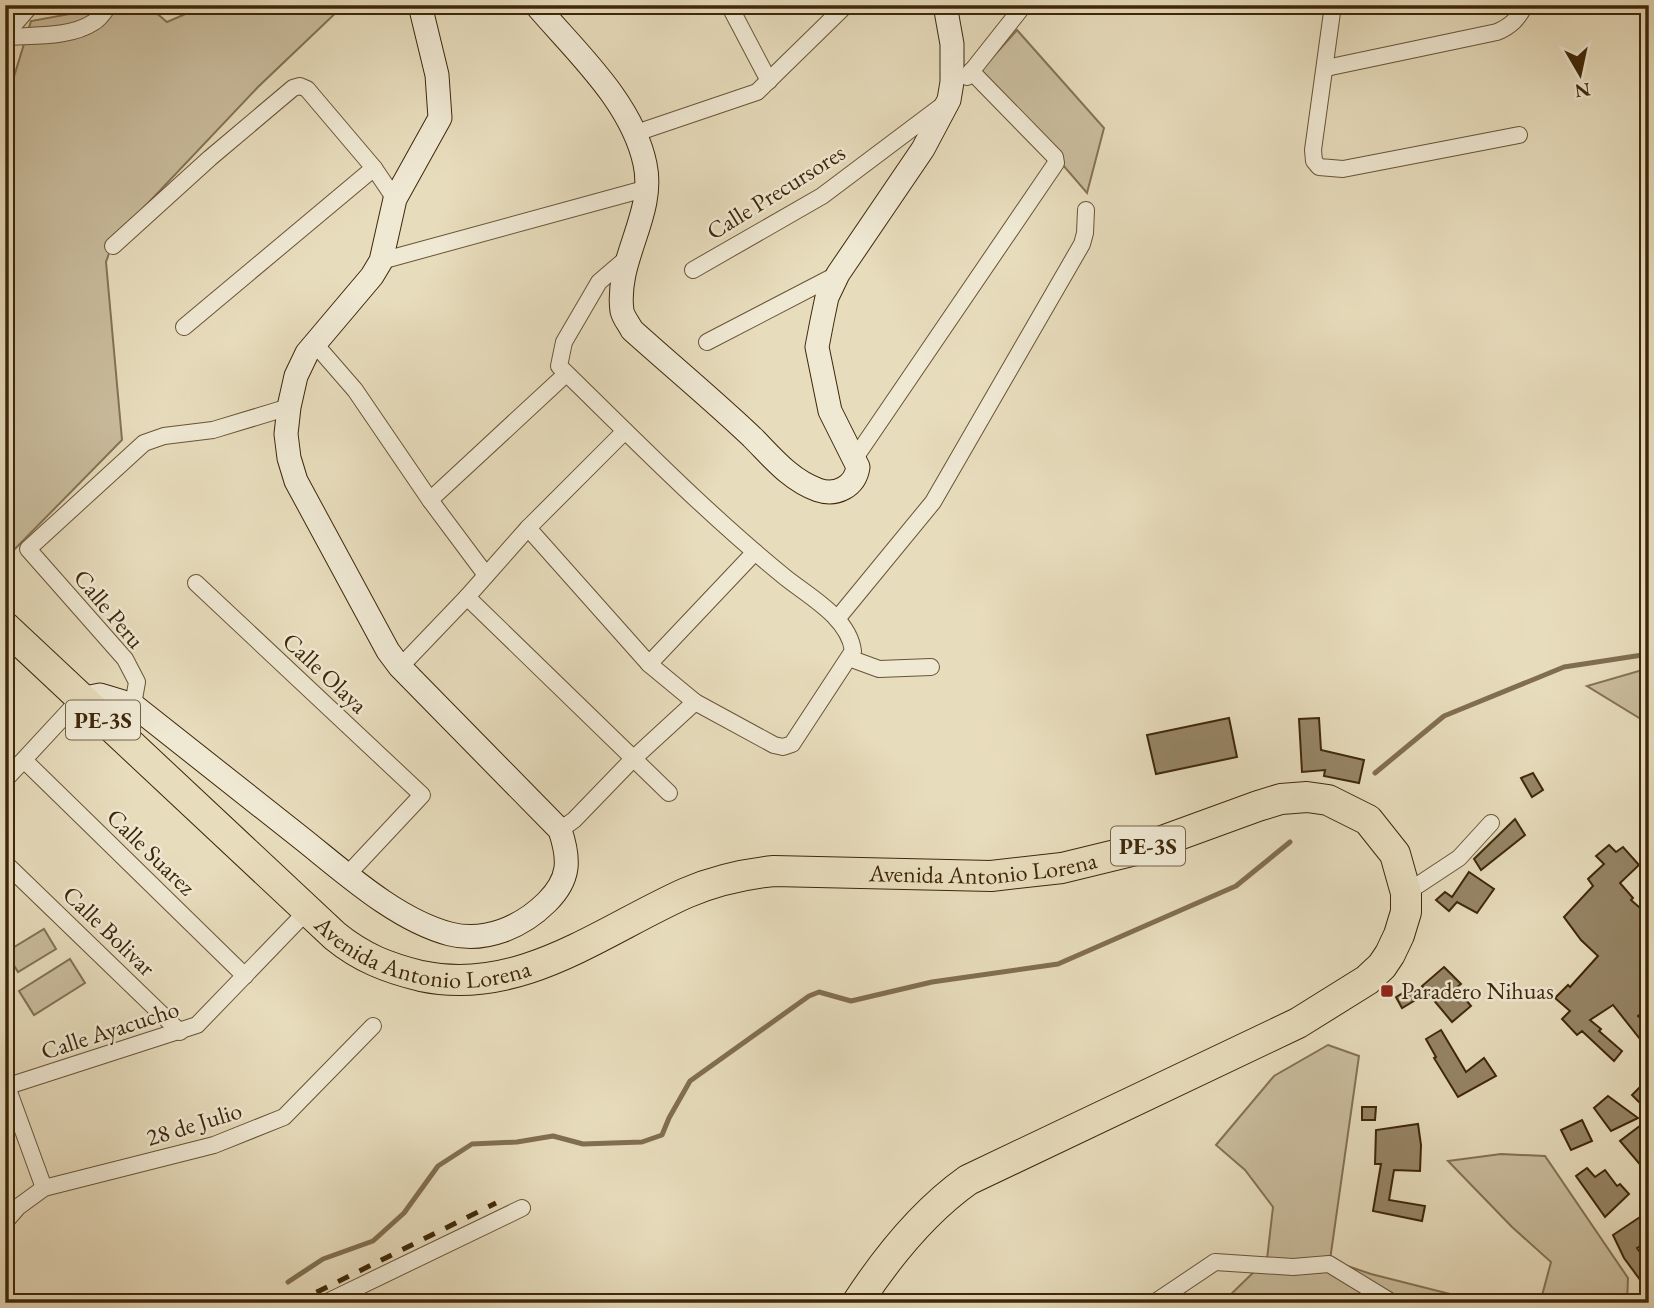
<svg xmlns="http://www.w3.org/2000/svg" width="1654" height="1308" viewBox="0 0 1654 1308" font-family="'EB Garamond',serif">
	<style>
		.green { fill: #cabd9e; stroke: #847254; stroke-width: 2 }
		.lines { fill: none; stroke-linecap: round; stroke-linejoin: round }
		.stream { stroke: #816e50; stroke-width: 5 }
		.building { fill: #968566; stroke: #3e2709; stroke-width: 2 }
		.street-casing { stroke: #685436; stroke-width: 18 }
		.secondary-casing { stroke: #3e2709; stroke-width: 25 }
		.highway-casing { stroke: #3e2709; stroke-width: 32 }
		.street { stroke: #efe8d3; stroke-width: 16 }
		.secondary { stroke: #efe8d3; stroke-width: 23 }
		.highway { stroke: #e7dcbc; stroke-width: 30 }
		.rail { stroke: #3e2709; stroke-width: 5; stroke-dasharray: 12 12; stroke-linecap: butt }
		.poi-dot { fill: #8f2418; stroke: #efe8d3; stroke-width: 2.5 }
		.labels { text-anchor: middle; stroke-width: 5; stroke-linejoin: round; paint-order: stroke }
		.shield { fill: #efe8d3; stroke: #736146; stroke-width: 2 }
		.shield-label { font-size: 23px; font-weight: bold; fill: #3e2709 }
		.street-label { font-size: 24px; fill: #3e2709; stroke: #efe8d3 }
		.poi-label { font-size: 24px; fill: #3e2709; stroke: #efe8d3; text-anchor: start }
	</style>
	<rect width="100%" height="100%" fill="#e7dcbc"/>
	<filter id="stains"><feTurbulence type="fractalNoise" baseFrequency=".00286" numOctaves="4"/><feColorMatrix values="0 0 0 0 .2 0 0 0 0 .09 0 0 0 0 .02 0 0 0 .5 -.17"/></filter>
	<radialGradient id="worn" r=".72"><stop offset=".6" stop-color="#630" stop-opacity="0"/><stop offset="1" stop-color="#630" stop-opacity=".3"/></radialGradient>
	<g class="green">
		<polygon points="119,5 147,5 167,22 206,5 344,5 258,87 114,239 106,262 122,440 5,559 5,106 31,21"/>
		<polygon points="1017,30 1104,128 1087,193 981,70"/>
		<polygon points="1649,668 1649,724 1587,686"/>
		<polygon points="44,929 56,949 18,972 6,952"/>
		<polygon points="70,959 85,983 34,1015 19,991"/>
		<polygon points="1328,1045 1359,1056 1330,1260 1371,1274 1474,1300 1475,1303 1222,1303 1267,1259 1273,1207 1245,1170 1216,1145 1274,1076"/>
		<polygon points="1501,1154 1545,1156 1628,1278 1627,1303 1540,1303 1551,1262 1512,1227 1448,1161"/>
	</g>
	<g class="lines">
		<g class="stream">
			<polyline points="1375,773 1444,716 1564,667 1649,654"/>
			<polyline points="288,1282 323,1259 373,1241 404,1213 438,1166 472,1144 517,1142 553,1136 583,1144 642,1142 662,1135 669,1118 690,1081 809,996 819,992 851,1001 932,982 1058,964 1236,886 1290,842"/>
		</g>
	</g>
	<g class="building">
		<polygon points="1229,718 1237,757 1156,774 1147,735"/>
		<polygon points="1319,718 1321,750 1364,760 1359,783 1324,776 1325,770 1302,772 1299,719"/>
		<polygon points="1533,773 1543,790 1532,797 1521,778"/>
		<polygon points="1515,819 1525,835 1481,870 1474,859"/>
		<polygon points="1609,845 1616,852 1623,847 1639,865 1620,883 1633,898 1631,900 1649,916 1649,1007 1638,1016 1649,1026 1649,1030 1640,1039 1613,1005 1590,1020 1601,1029 1599,1031 1622,1051 1614,1061 1582,1031 1577,1035 1562,1019 1570,1011 1555,998 1568,985 1570,987 1598,956 1581,940 1564,917 1593,886 1588,879 1604,864 1596,856"/>
		<polygon points="1469,872 1494,889 1477,913 1457,902 1449,911 1436,900 1445,892 1452,897"/>
		<polygon points="1444,967 1461,984 1456,988 1471,1006 1452,1022 1422,986"/>
		<polygon points="1413,987 1419,998 1402,1008 1396,997"/>
		<polygon points="1441,1030 1466,1072 1484,1058 1496,1076 1458,1097 1434,1058 1436,1057 1426,1039"/>
		<polygon points="1649,1078 1649,1112 1632,1095"/>
		<polygon points="1608,1096 1638,1118 1611,1131 1594,1108"/>
		<polygon points="1362,1107 1376,1107 1375,1120 1362,1120"/>
		<polygon points="1649,1119 1649,1175 1620,1141"/>
		<polygon points="1582,1120 1592,1141 1571,1150 1561,1130"/>
		<polygon points="1418,1124 1421,1145 1420,1171 1394,1170 1389,1200 1425,1206 1422,1221 1373,1211 1381,1164 1375,1164 1376,1130"/>
		<polygon points="1587,1168 1595,1177 1605,1170 1617,1186 1620,1184 1629,1194 1605,1217 1576,1176"/>
		<polygon points="1649,1211 1649,1241 1637,1248 1649,1265 1649,1292 1624,1258 1613,1235"/>
	</g>
	<g class="lines">
		<g class="street-casing">
			<g id="street">
				<polyline points="729,5 769,81"/>
				<polyline points="1333,5 1313,150 1314,161 1319,167 1343,169 1519,135"/>
				<polyline points="5,35 31,5"/>
				<path d="M5 37C33 35 70 38 94 22 100 19 105 11 109 5"/>
				<path d="M1326 68 1497 32C1511 26 1518 19 1525 5"/>
				<polyline points="967,77 1024,5"/>
				<polyline points="636,133 757,92 846,5"/>
				<polyline points="113,246 210,158 293,88 300,86 307,89 374,168 395,199"/>
				<polyline points="381,261 648,188"/>
				<polyline points="693,270 822,196 943,105"/>
				<polyline points="184,327 374,168"/>
				<polyline points="707,342 838,274"/>
				<polyline points="315,344 355,390 430,500 486,575"/>
				<polyline points="855,458 1056,163 1055,157 971,71"/>
				<polyline points="430,500 566,374"/>
				<path d="M528 528 649 664 695 702 774 745 783 747 792 744 853 651C849 618 810 597 786 578 706 513 633 438 559 366L564 342 599 282 627 258"/>
				<polyline points="196,583 422,795 348,874"/>
				<polyline points="467,597 669,793"/>
				<polyline points="837,619 933,502 1082,244 1085,233 1086,210"/>
				<polyline points="849,658 879,669 931,667"/>
				<polyline points="649,664 755,552"/>
				<polyline points="400,667 467,597 528,528 625,431"/>
				<polyline points="133,705 137,682 125,659 28,549 144,443 164,436 213,430 289,407"/>
				<polyline points="25,761 245,976"/>
				<polyline points="5,780 80,699"/>
				<polyline points="560,830 574,820 633,759 695,702"/>
				<polyline points="5,863 180,1032"/>
				<polyline points="1406,893 1459,858 1491,823"/>
				<polyline points="5,1081 44,1188"/>
				<polyline points="5,1087 197,1025 307,911"/>
				<polyline points="5,1222 18,1207 44,1188 214,1145 284,1117 373,1026"/>
				<polyline points="325,1303 522,1208"/>
				<polyline points="1154,1303 1215,1262 1293,1267 1329,1264 1393,1303"/>
			</g>
		</g>
		<g class="secondary-casing">
			<g id="secondary">
				<path d="M536 5C576 52 632 102 645 164 656 215 615 259 622 311 623 317 629 324 632 330 672 366 713 400 752 437 772 457 790 480 818 490 836 496 855 487 858 467L830 411 817 347 822 321 827 297 838 274 923 149 949 100 952 82V44L945 5"/>
				<path d="M80 699 100 695 133 705C188 749 244 793 300 837 343 871 396 920 450 934 485 943 522 927 547 902 570 879 570 860 560 830L400 667 388 651 296 481 289 458 286 434 289 407 296 376 307 353 372 276 381 261 395 199 440 118 437 75 420 5"/>
			</g>
		</g>
		<g class="highway-casing">
			<g id="highway">
				<path id="s1" d="M5 627 335 936C362 958 388 968 421 976 520 997 601 931 686 893 714 881 745 874 774 871L991 876 1062 868 1140 849 1258 806 1281 799 1307 797 1328 800 1368 820 1395 854 1406 893V912L1399 935 1390 954 1382 966 1367 980 1298 1023 968 1180C923 1212 887 1257 857 1303"/>
			</g>
		</g>
		<use href="#street" class="street"/>
		<use href="#secondary" class="secondary"/>
		<use href="#highway" class="highway"/>
		<polyline class="rail" points="295,1303 496,1203"/>
	</g>
	<rect class="poi-dot" x="1380" y="984" width="14" height="14" rx="3.5"/>
	<g class="labels">
		<g class="shield">
			<rect x="66" y="700.5" width="74" height="39" rx="5"/>
			<rect x="1111" y="826.5" width="74" height="39" rx="5"/>
		</g>
		<g class="shield-label">
			<text x="103" y="728">PE-3S</text>
			<text x="1148" y="854">PE-3S</text>
		</g>
		<g class="street-label">
			<text transform="translate(776 192) rotate(-32)" y="8">Calle Precursores</text>
			<text transform="translate(109 609) rotate(50)" y="8">Calle Peru</text>
			<text transform="translate(325 673) rotate(43)" y="8">Calle Olaya</text>
			<text transform="translate(151 852) rotate(44)" y="8">Calle Suarez</text>
			<text dy="8" stroke="none"><textPath href="#s1" startOffset="1132">Avenida Antonio Lorena</textPath></text>
			<text transform="translate(109 931) rotate(44)" y="8">Calle Bolivar</text>
			<text dy="8" stroke="none"><textPath href="#s1" startOffset="544">Avenida Antonio Lorena</textPath></text>
			<text transform="translate(110 1030) rotate(-18)" y="8">Calle Ayacucho</text>
			<text transform="translate(194 1124) rotate(-17)" y="8">28 de Julio</text>
		</g>
		<g class="poi-label">
			<text x="1401" y="999">Paradero Nihuas</text>
		</g>
	</g>
	<rect width="1654" height="1308" fill="none" stroke="#e7dcbc" stroke-width="28"/>
	<rect x="7" y="7" width="1640" height="1294" fill="none" stroke="#3e2709" stroke-width="3.5"/>
	<rect x="14" y="14" width="1626" height="1280" fill="none" stroke="#3e2709" stroke-width="2"/>
	<g transform="translate(1580 74) rotate(171)" stroke="#efe8d3" stroke-width="5" paint-order="stroke">
	<path d="M0-5L12 26L0 18L-12 26Z" fill="#3e2709"/>
	<text y="-10" font-size="19" font-weight="bold" text-anchor="middle" fill="#3e2709">N</text>
	</g>
	<rect width="100%" height="100%" filter="url(#stains)"/>
	<rect width="100%" height="100%" fill="url(#worn)"/>
</svg>
